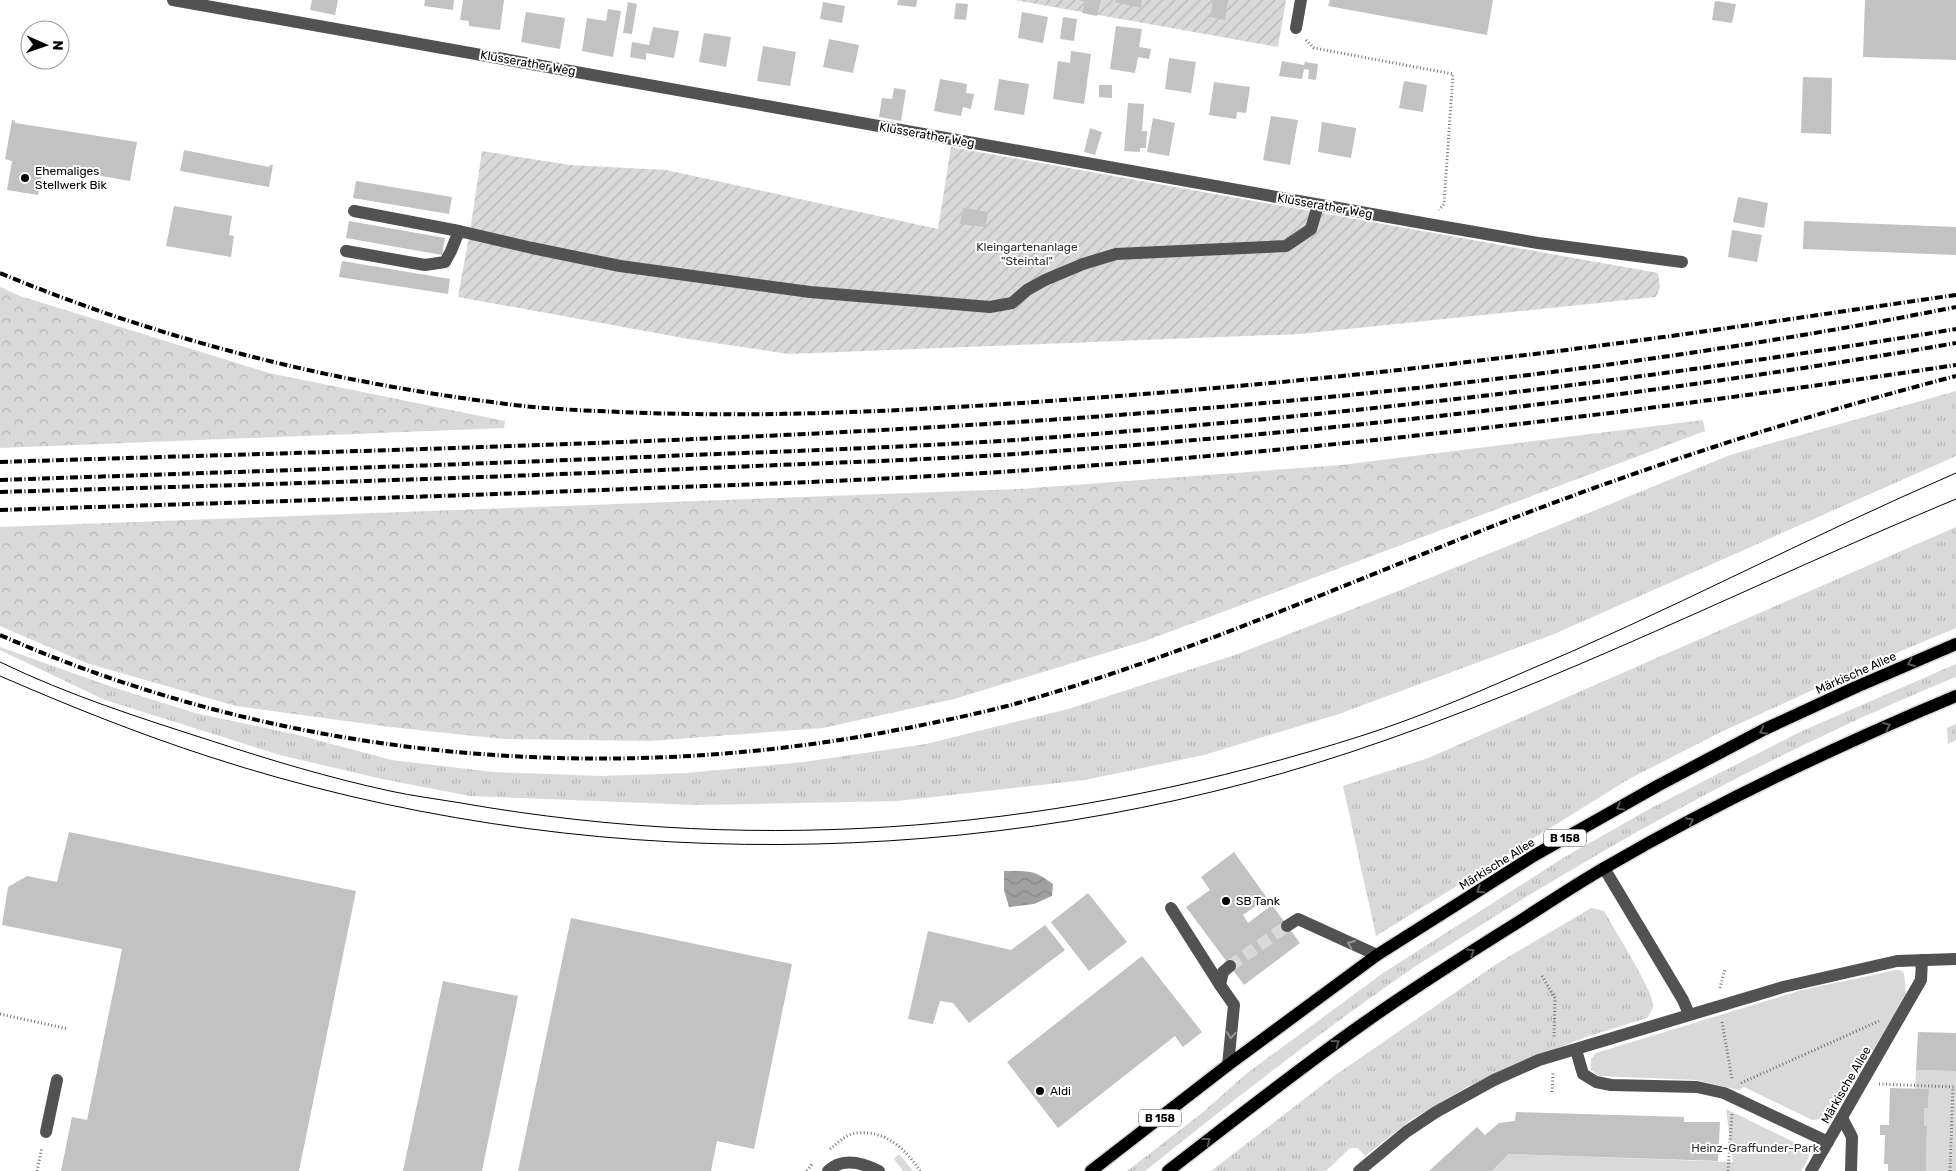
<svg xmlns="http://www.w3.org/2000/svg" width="1956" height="1171" viewBox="0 0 1956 1171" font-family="Rubik,sans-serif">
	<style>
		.grass { fill: url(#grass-tufts) }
		.forest { fill: url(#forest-crowns) }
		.park { fill: #d9d9d9 }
		.garden { fill: url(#garden-furrows) }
		.water { fill: url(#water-waves) }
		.building { fill: #c2c2c2 }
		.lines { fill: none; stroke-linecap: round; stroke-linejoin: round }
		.minor-tunnel { stroke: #d9d9d9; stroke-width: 12; stroke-dasharray: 12 6; stroke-linecap: butt }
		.major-casing { stroke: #dbdbdb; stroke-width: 15 }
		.path { stroke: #747474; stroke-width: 3; stroke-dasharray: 1 2.5; stroke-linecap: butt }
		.minor { stroke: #525252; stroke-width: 12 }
		.major { stroke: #000; stroke-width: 12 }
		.tram { stroke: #000; stroke-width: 1 }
		.rail { stroke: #000; stroke-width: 4; stroke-dasharray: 8 2.5 1 2.5; stroke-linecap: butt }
		.oneway { stroke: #595959 }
		.oneway2 { stroke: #979797 }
		.poi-dot { fill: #000; stroke: #fff; stroke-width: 2 }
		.labels { text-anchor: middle; stroke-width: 4; stroke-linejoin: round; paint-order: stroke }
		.shield { fill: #fff; stroke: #4c4c4c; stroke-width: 1 }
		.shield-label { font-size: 11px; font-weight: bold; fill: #000 }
		.street-label { font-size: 12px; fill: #000; stroke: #fff }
		.poi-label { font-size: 12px; fill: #000; stroke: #fff; text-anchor: start }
		.park-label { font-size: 12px; fill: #303030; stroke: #fff }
	</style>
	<defs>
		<pattern id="grass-tufts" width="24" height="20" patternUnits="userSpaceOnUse" patternTransform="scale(1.25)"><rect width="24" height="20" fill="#d9d9d9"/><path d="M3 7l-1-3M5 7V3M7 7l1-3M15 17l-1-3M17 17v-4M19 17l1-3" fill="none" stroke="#b8b8b8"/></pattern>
		<pattern id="forest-crowns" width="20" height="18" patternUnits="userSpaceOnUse" patternTransform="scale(1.25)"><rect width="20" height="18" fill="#d9d9d9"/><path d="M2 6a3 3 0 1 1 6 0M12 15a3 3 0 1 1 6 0" fill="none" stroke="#b8b8b8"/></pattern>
		<pattern id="garden-furrows" width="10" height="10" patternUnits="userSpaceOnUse" patternTransform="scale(1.25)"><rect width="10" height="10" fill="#d9d9d9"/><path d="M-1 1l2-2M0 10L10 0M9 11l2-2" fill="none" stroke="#b8b8b8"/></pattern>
		<pattern id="water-waves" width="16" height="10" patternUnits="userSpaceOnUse" patternTransform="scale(1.25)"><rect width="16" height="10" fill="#a0a0a0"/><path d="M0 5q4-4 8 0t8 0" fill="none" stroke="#888"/></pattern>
	</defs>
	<rect width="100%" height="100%" fill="#fff"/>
	<g class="grass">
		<polygon points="1956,391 1956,456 1554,634 1339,714 1204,755 1085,780 898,801 695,805 470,796 382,779 280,755 105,700 0,650 0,647 109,686 195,713 298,735 392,760 493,772 601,776 687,773 804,762 926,744 1068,709 1238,654 1393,593 1730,455"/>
		<polygon points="1956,527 1956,628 1865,666 1721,732 1629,779 1376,936 1343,786 1428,758"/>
		<path d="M1956 664V677C1799 741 1649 821 1505 910 1476 929 1445 947 1416 966 1322 1030 1233 1101 1145 1171H1127L1202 1113 1246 1074 1383 973 1563 858 1651 808 1802 731Z"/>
		<polygon points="1956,724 1956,740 1948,744 1947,728"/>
		<path d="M1591 908 1604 911C1613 927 1653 991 1653 1004 1653 1010 1650 1013 1647 1018L1589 1036 1511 1066 1467 1087 1411 1120 1365 1156 1358 1148H1350L1326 1171H1211L1334 1076 1495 965Z"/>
		<polygon points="899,1154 913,1171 903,1171 894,1159"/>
	</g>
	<g class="forest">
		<polygon points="0,287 20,296 269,373 505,421 504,428 0,448"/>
		<polygon points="1703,420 1705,431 1145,641 954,699 823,728 651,741 503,739 390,727 236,706 86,663 0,626 0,527 1019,489 1341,465"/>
	</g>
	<g class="park">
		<polygon points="1896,970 1900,970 1904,973 1906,995 1835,1114 1827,1118 1812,1120 1744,1087 1739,1090 1696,1080 1599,1076 1591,1070 1591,1059 1596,1053 1802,990"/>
		<polygon points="1916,1070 1956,1071 1956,1171 1926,1171 1927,1126 1924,1126 1924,1108 1928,1108 1929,1090 1915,1089"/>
		<polygon points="1726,1109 1808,1149 1809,1157 1801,1171 1492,1171 1509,1154 1733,1162"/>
	</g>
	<g class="garden">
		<polygon points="1015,0 1286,0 1278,47"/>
		<polygon points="951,147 1658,273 1660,287 1656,297 1299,334 788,354 689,339 458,297 471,225 482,151 570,165 666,170 938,229"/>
	</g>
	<path class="water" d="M1004 871C1028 871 1033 869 1053 884L1052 896 1034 904 1009 907 1004 890Z"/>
	<g class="building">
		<polygon points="312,0 338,0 335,15 310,10"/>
		<polygon points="425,0 454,0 453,10 424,6"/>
		<polygon points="463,0 504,0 500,30 469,26 469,21 460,20"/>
		<polygon points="898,0 917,0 916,7 897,5"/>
		<polygon points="1079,0 1101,0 1097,16 1082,13 1085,2"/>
		<polygon points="1116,0 1142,0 1141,8 1115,2"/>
		<polygon points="1213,0 1228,0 1225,20 1210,17"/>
		<polygon points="1330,0 1493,0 1487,35 1328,6"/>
		<polygon points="1865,0 1956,0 1956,60 1863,57"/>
		<polygon points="1715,1 1736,4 1732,23 1712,20"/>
		<polygon points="628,2 637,4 632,34 623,33"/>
		<polygon points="823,2 845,6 842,23 820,19"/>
		<polygon points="956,3 968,4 966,20 954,19"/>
		<polygon points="608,9 621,11 613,57 582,51 587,18 606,21"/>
		<polygon points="526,12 565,18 560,49 521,42"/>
		<polygon points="1022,12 1048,17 1043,43 1018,38"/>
		<polygon points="1063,17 1077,19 1074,41 1060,39"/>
		<polygon points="1116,26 1142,29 1139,47 1151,49 1149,59 1138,57 1135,73 1110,69"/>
		<polygon points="653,27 679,31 674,58 646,53 646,60 630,57 632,42 649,45"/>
		<polygon points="704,33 731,37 726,67 699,62"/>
		<polygon points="829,39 859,45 853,73 823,67"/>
		<polygon points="763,46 796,52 790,86 757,81"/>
		<polygon points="1071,51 1091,54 1084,104 1053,99 1058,61 1070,63"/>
		<polygon points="1169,58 1196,62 1191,93 1165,89"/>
		<polygon points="1282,61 1304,65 1305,62 1318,64 1316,80 1308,79 1309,70 1304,69 1302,79 1279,76"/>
		<polygon points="1803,77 1832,78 1831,134 1801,133"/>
		<polygon points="940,79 967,84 966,93 974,94 971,109 963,107 961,116 934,111"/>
		<polygon points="999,79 1029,84 1024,115 994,110"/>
		<polygon points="1404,81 1427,85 1423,112 1399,108"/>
		<polygon points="1214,82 1250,87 1246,113 1237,112 1236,119 1209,115"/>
		<polygon points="1099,85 1112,85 1112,98 1099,97"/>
		<polygon points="894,88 906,90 901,121 879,117 882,98 892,99"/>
		<polygon points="1128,103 1144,104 1142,131 1147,131 1146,148 1140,148 1140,152 1124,151"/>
		<polygon points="1271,116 1298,120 1290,165 1263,160"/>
		<polygon points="1153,118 1175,123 1169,156 1147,152"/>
		<polygon points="12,120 15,121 15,123 137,142 130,181 44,166 38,195 7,190 12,161 5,159"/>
		<polygon points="1322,122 1356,128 1351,158 1318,152"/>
		<polygon points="1090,128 1102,132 1095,155 1084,152"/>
		<polygon points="184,150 269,167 270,165 273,165 269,187 180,171"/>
		<polygon points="356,181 452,197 449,214 353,198"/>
		<polygon points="1738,197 1768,203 1764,228 1733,222"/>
		<polygon points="174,206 232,216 229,235 234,236 231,257 166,246"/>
		<polygon points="963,208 988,212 985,227 960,224"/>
		<polygon points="349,221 445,238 442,255 346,238"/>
		<polygon points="1804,221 1956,227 1956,255 1803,249"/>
		<polygon points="1732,230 1762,235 1757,262 1728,257"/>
		<polygon points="342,261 450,279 448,294 339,277"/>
		<polygon points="69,832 356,891 299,1171 61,1171 72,1117 87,1120 122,949 2,925 8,887 27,876 57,882"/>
		<polygon points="1234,852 1267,898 1243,915 1248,923 1272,905 1300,943 1244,985 1186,907 1210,890 1201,877"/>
		<polygon points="1088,893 1127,942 1089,971 1051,922"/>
		<polygon points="571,918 792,964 754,1149 717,1141 711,1171 518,1171"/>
		<polygon points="1045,925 1065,950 969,1023 953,1003 940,1001 933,1024 908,1019 928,931 1011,950"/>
		<polygon points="1142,956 1202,1032 1183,1047 1175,1036 1058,1128 1007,1062"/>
		<polygon points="443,981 518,996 482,1171 403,1171"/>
		<polygon points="1918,1032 1956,1033 1956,1071 1916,1070"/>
		<polygon points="1890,1088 1929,1089 1928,1108 1924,1108 1924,1126 1927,1126 1926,1171 1888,1171 1888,1164 1884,1164 1885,1135 1880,1135 1880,1125 1889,1125"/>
		<polygon points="1516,1112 1684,1117 1684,1122 1720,1122 1718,1161 1509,1154 1492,1171 1429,1171 1477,1127 1485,1135 1499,1123 1515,1121"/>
	</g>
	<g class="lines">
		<polyline class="minor-tunnel" points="1230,966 1287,926"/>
		<g class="major-casing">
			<g id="major">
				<polyline points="1091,1171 1228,1065 1377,955 1535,855 1659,785 1765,729 1856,687 1956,644"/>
				<path d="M1168 1171C1233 1121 1297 1070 1364 1023 1416 986 1470 952 1523 919 1551 901 1578 883 1606 867 1718 802 1836 746 1956 696"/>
			</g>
		</g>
		<g class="path">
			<polyline points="1306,40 1314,48 1453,74 1444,204 1439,210"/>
			<polyline points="1542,976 1555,998 1554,1039"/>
			<polyline points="1720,988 1725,969"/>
			<polyline points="0,1014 68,1029"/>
			<polyline points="1722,1022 1732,1079"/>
			<polyline points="1741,1083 1879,1021"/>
			<polyline points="1879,1084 1956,1087"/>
			<polyline points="1552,1092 1553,1073"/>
			<path d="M830 1149C838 1143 846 1134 857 1133 885 1130 906 1149 920 1171"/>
			<polyline points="37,1171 42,1147"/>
			<polyline points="807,1171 812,1164"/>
			<polyline points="1728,1171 1732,1113"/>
			<polyline points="1950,1171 1953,1087"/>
		</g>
		<g class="minor">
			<polyline points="173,0 1428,224 1538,243 1682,262"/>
			<polyline points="1296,28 1301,0"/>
			<polyline points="354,211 459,231 532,248 620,266 810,292 990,307 1012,303 1027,290 1045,280 1083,264 1116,254 1286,246 1311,229 1318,205"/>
			<polyline points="346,251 425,265 445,262 451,251 459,231"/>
			<polyline points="1604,868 1683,1000 1689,1014"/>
			<polyline points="1171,908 1220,985"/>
			<polyline points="1287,926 1298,919 1377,955"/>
			<polyline points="1576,1050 1583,1074 1596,1082 1611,1085 1697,1087 1724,1093 1828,1142"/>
			<polyline points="1228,1065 1234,1005 1220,985 1223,972 1230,966"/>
			<polyline points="1842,1118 1852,1137 1851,1171"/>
			<polyline points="46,1132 57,1080"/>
			<path d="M828 1171C842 1157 863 1163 879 1171"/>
			<polyline points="1359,1171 1406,1132 1436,1112 1494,1080 1539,1060 1783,987 1897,961 1956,959"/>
			<polyline points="1811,1171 1921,980 1922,960"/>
		</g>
		<use href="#major" class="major"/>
		<g class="tram">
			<path d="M0 662C68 695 140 718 212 741 270 760 330 778 390 791 413 796 437 799 461 803 769 857 1067 830 1364 735 1416 718 1467 697 1517 675 1666 613 1808 537 1956 473"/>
			<path d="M0 676C69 706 139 734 210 757 576 876 986 873 1351 752 1559 683 1754 583 1956 499"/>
		</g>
		<g class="rail">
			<path d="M0 273C161 340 326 381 499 403 549 410 599 411 648 413 801 418 954 408 1106 397 1235 387 1364 375 1492 359 1647 341 1802 317 1956 295"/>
			<path d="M0 462C652 441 1314 434 1956 307"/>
			<path d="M0 480C230 472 460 465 690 455 799 451 907 447 1016 440 1331 417 1644 381 1956 329"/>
			<path d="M0 492C243 485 487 478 730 467 825 463 920 460 1016 454 1330 432 1645 397 1956 343"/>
			<path d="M0 510C217 503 434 497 651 488 772 484 894 479 1015 471 1330 450 1644 412 1956 365"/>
			<path d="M0 635C275 756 586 787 881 733 924 725 968 716 1011 705 1192 654 1362 576 1537 509 1675 457 1814 413 1956 376"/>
		</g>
	</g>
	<defs><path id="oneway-chevron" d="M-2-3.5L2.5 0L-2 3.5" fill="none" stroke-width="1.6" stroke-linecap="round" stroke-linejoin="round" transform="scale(1.25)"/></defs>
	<g class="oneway">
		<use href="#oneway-chevron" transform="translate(1911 663) rotate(157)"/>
		<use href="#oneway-chevron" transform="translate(1887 726) rotate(-24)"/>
		<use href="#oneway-chevron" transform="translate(1763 731) rotate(153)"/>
		<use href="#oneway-chevron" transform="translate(1620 807) rotate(151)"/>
		<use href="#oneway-chevron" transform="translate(1690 821) rotate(-27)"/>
		<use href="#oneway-chevron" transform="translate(1480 890) rotate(148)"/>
		<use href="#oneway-chevron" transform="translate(1471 952) rotate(-32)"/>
		<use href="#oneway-chevron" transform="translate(1336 1043) rotate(-36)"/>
		<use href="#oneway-chevron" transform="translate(1207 1141) rotate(-38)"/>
	</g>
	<g class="oneway2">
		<use href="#oneway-chevron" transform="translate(1351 944) rotate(-155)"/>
		<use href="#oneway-chevron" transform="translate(1231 1035) rotate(96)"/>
	</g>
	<g class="poi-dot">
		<circle cx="25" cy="178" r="5"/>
		<circle cx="1226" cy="901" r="5"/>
		<circle cx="1040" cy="1091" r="5"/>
	</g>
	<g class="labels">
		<g class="shield">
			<rect x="1544" y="829.5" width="42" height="17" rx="4"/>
			<rect x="1139" y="1109.5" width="42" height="17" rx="4"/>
		</g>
		<g class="shield-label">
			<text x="1565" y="842">B 158</text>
			<text x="1160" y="1122">B 158</text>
		</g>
		<g class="street-label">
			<text transform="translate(528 63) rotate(10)" y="4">Klüsserather Weg</text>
			<text transform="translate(927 135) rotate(10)" y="4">Klüsserather Weg</text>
			<text transform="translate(1325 206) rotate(10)" y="4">Klüsserather Weg</text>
			<text transform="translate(1856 673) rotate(-24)" y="4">Märkische Allee</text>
			<text transform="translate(1497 864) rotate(-32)" y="4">Märkische Allee</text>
			<text transform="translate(1846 1085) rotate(-60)" y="4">Märkische Allee</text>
		</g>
		<g class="poi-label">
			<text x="35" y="175">Ehemaliges<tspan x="35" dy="14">Stellwerk Bik</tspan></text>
			<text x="1236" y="905">SB Tank</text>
			<text x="1050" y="1095">Aldi</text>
		</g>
		<g class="park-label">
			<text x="1027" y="251">Kleingartenanlage<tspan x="1027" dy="14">"Steintal"</tspan></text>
			<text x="1755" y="1152">Heinz-Graffunder-Park</text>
		</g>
	</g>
	<g transform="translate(45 45) rotate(92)"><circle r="24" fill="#ffffff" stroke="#999999"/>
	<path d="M0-4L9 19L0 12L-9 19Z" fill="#000000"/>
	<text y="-8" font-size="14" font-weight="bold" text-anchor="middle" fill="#000000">N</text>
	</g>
</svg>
